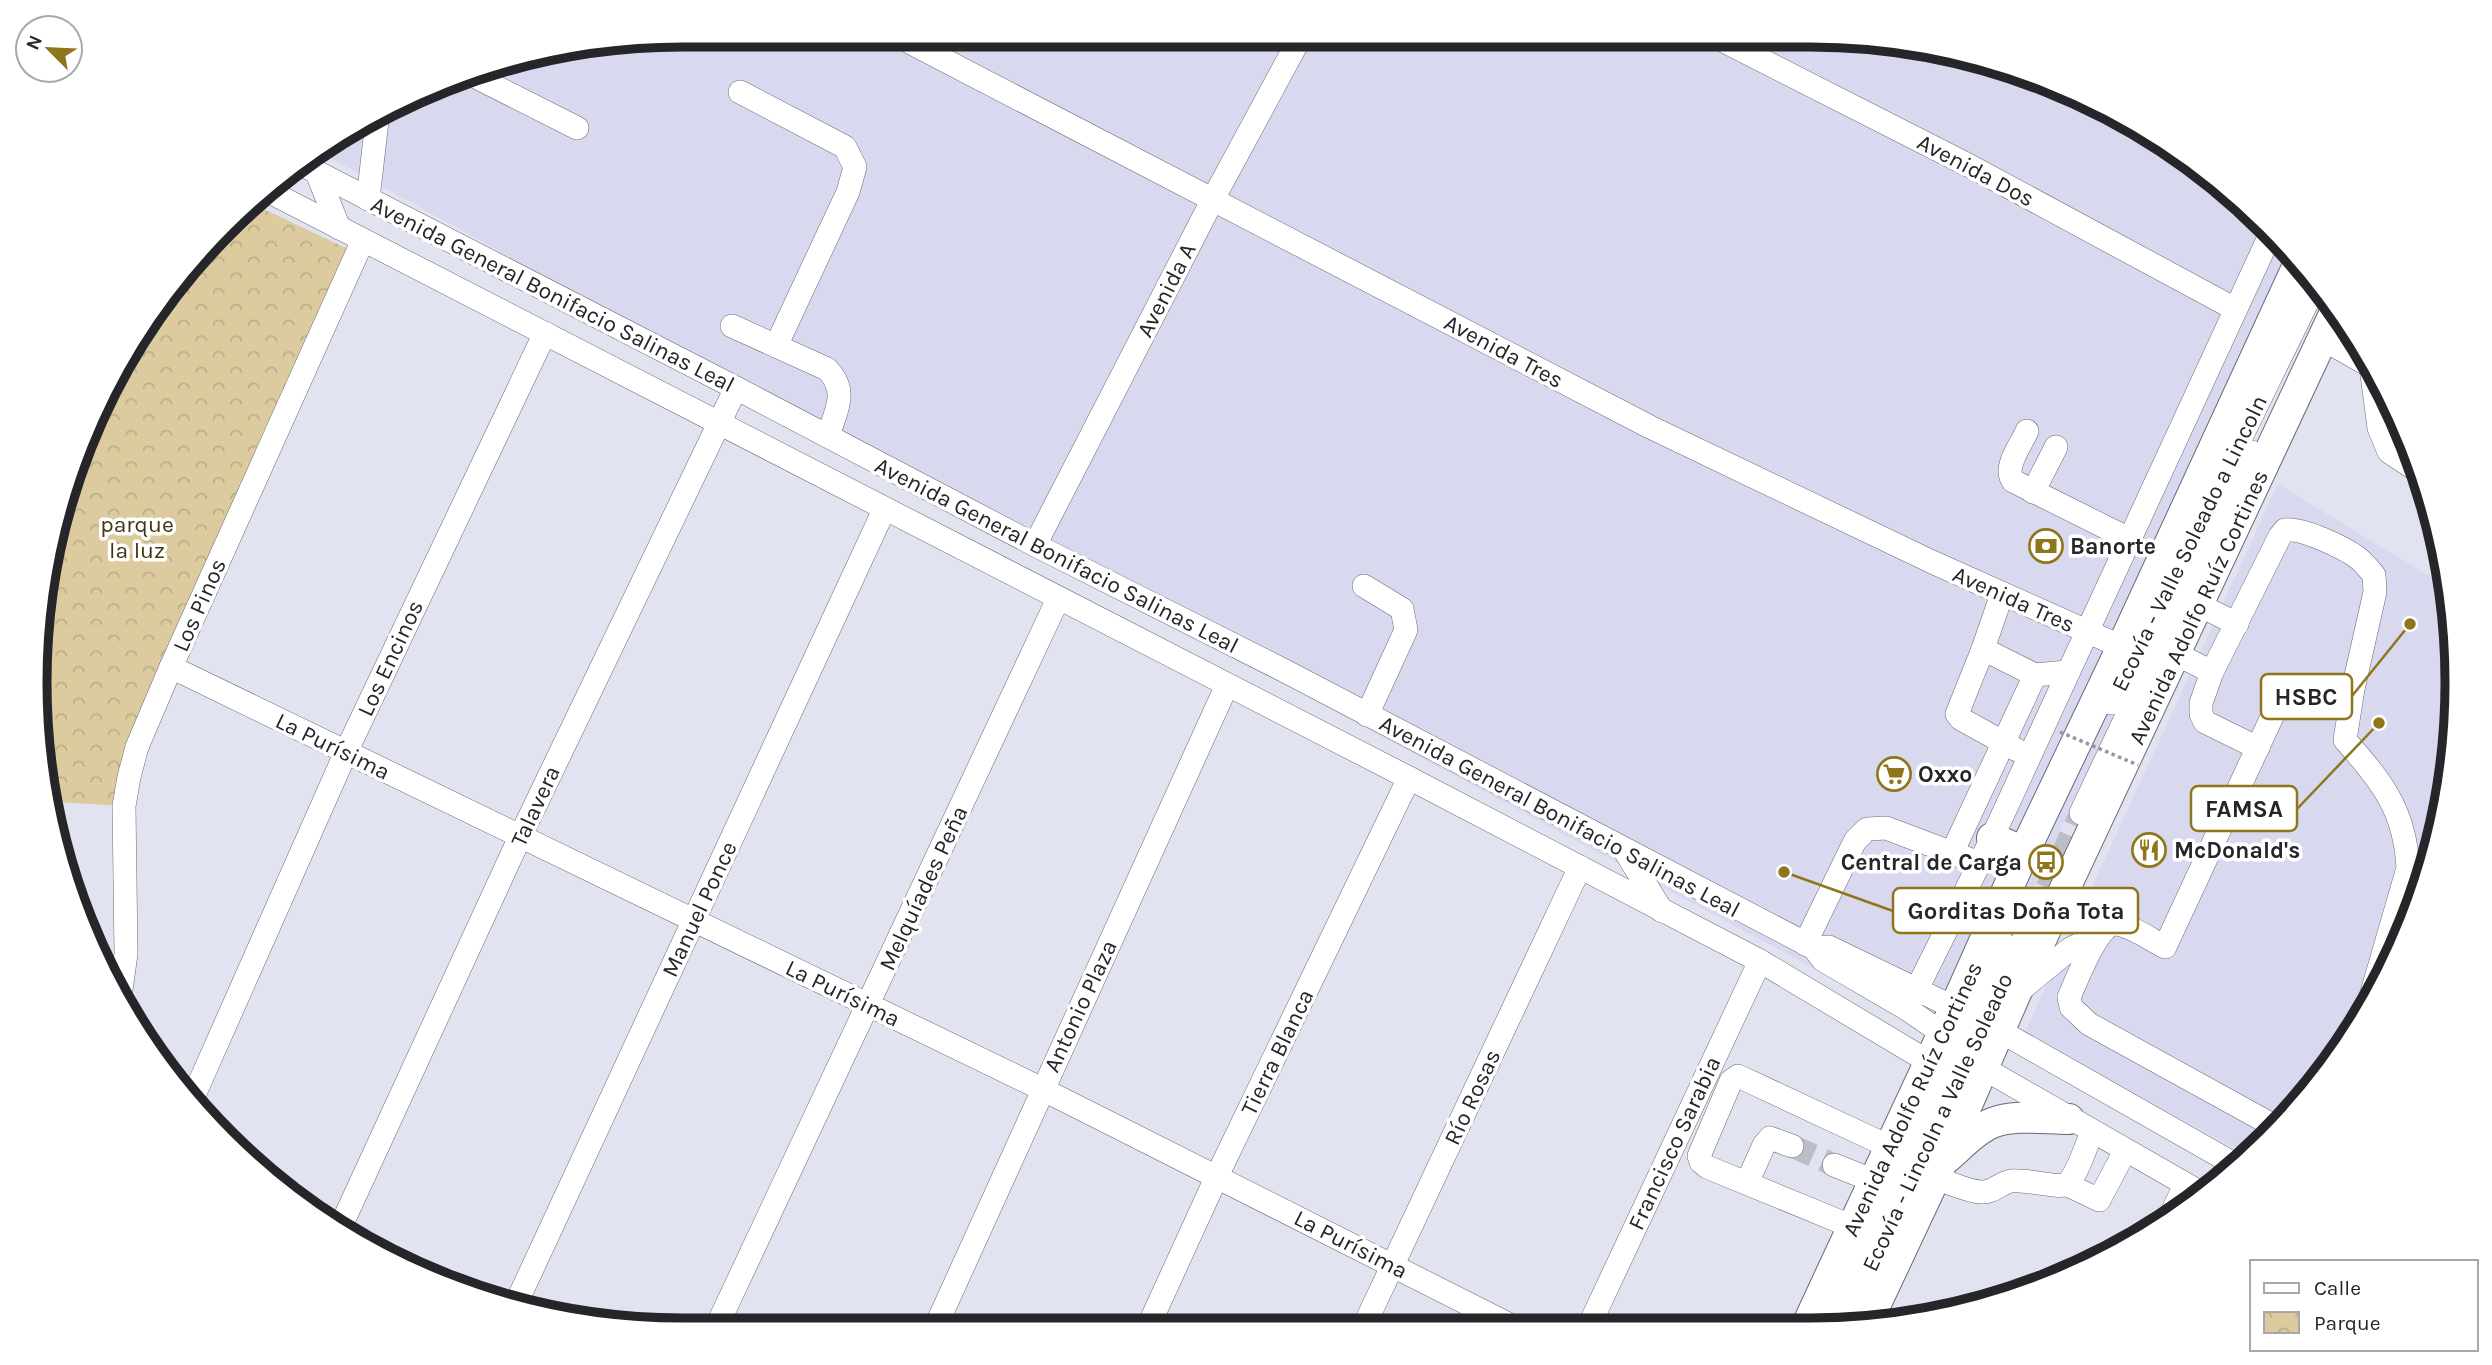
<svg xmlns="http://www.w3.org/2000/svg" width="2492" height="1365" viewBox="0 0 2492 1365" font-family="Karla,sans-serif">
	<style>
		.built { fill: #d8d9ee }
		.park { fill: url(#park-crowns) }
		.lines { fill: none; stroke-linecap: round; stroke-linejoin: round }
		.minor-tunnel { stroke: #bcbdc8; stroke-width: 23; stroke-dasharray: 23 11; stroke-linecap: butt }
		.minor-casing { stroke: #696a76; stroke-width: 24 }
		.major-casing { stroke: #696a76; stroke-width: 32 }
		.minor { stroke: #fff; stroke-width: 23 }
		.major { stroke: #fff; stroke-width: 30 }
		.path-bridge { stroke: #9696a0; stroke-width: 3.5; stroke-dasharray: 3.5 3.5; stroke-linecap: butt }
		.labels { text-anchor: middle; stroke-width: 7; stroke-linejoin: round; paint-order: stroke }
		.street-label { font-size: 23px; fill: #25252a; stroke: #fff }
		.park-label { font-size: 23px; fill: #413510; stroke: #fff }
		.poi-label { font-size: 23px; font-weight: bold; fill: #25252a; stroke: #fff; text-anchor: start }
		.rim { fill: none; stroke: #25252a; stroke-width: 9 }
		.leader { fill: none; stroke: #90761b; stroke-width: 2.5 }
		.callout-dot { fill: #90761b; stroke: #fff; stroke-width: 2.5 }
		.callout { fill: #fff; stroke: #90761b; stroke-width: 2.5 }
		.callout-label { font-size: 24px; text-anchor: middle; font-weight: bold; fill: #25252a }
	</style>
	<defs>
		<pattern id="park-crowns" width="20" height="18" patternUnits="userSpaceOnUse" patternTransform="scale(1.75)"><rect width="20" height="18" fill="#dbcb9e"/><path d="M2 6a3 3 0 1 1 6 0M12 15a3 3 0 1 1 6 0" fill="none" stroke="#bcae88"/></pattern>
	</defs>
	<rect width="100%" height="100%" fill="#e2e3f0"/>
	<g class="built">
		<polygon points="683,35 1851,36 1977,57 2133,122 2236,195 2318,282 1959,1046 1235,658 320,152 474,69"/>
		<polygon points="2278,484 2447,587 2456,640 2452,767 2423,890 2370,1006 2296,1110 2246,1154 2024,1034"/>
	</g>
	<polygon class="park" points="255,205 348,249 124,806 54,802 36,725 57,515 144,323"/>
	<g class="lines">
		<g class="minor-tunnel">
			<polyline points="2033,919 2081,813"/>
			<polyline points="1792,1146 1834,1165"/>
		</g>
		<g class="minor-casing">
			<g id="minor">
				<polyline points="896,35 1650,427 1930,561 2122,647"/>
				<polyline points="1714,36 1970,166 2235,309"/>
				<polyline points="468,73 577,128"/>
				<polyline points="740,92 845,147 855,167 848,192 776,346"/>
				<polyline points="299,163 736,388 1035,545 1285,671 1814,948 1823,960 1907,1009 1955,1042 1983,1068 2201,1193"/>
				<polyline points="317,173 339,228"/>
				<polyline points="268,191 1409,778 1760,961 1929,1062"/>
				<polyline points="368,199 377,121"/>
				<path d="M732 326 827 369C849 392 836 410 828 436"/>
				<polyline points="2323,339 2372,367"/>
				<polyline points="2371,367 2379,428 2389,452 2418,471"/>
				<path d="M2027 431C2021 445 2003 467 2013 481L2129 539"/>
				<polyline points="2033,492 2056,447"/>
				<polyline points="1035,545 1213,199 1301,36"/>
				<polyline points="1364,586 1402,609 1406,630 1367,715"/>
				<polyline points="2002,594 1983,649 2035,675"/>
				<polyline points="2199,605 2237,624"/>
				<polyline points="1983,649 1957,714 1961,719 2017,750"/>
				<polyline points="2176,654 2212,672"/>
				<polyline points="171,667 1042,1089 1512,1326"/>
				<polyline points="2111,703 2317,282"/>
				<path d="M2258 748 2205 722 2201 714V703L2212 672 2280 536 2285 530C2303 528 2343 547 2358 558 2364 563 2369 569 2374 575L2375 592 2353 689 2345 740C2382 782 2405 810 2408 868L2366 1013"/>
				<polyline points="2081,813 2251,452"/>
				<polyline points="1625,851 1662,911"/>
				<polyline points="1952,853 2035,675 2067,672"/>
				<polyline points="1805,944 1855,841 1867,829 1886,828 1979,863"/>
				<polyline points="1814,948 1829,947 1984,1022 2234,1164"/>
				<polyline points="121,990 126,954 124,806 129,777 137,747 171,667 363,240"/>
				<polyline points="2019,991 2070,949 2098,935"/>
				<polyline points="1907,1009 1992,838 2271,233"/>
				<polyline points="191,1102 346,752 545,333"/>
				<path d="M2276 1127 2089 1024 2071 1007 2069 997C2076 982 2098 923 2115 924 2131 925 2151 940 2165 947L2277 706"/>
				<polyline points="1834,1165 1874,1181"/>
				<path d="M1935 1178C1949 1182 1966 1191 1981 1192 1993 1193 2000 1183 2011 1181 2023 1179 2060 1188 2065 1185 2077 1178 2086 1145 2092 1132"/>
				<polyline points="1747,1183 1764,1145 1770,1138 1792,1146"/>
				<polyline points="2066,1184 2099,1200 2125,1151"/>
				<polyline points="2168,1221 2185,1185"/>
				<polyline points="1853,1227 1707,1167 1701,1162 1699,1156 1731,1081 1738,1076 1890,1147"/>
				<polyline points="340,1228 520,837 736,388"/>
				<polyline points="514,1308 884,510"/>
				<polyline points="1824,1325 1969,1014 2001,940"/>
				<polyline points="1842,1325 2033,919"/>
				<polyline points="1364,1326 1580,867"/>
				<polyline points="1589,1326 1760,961"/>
				<polyline points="1148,1327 1217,1176 1409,778"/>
				<polyline points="716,1328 1058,599"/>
				<polyline points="935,1328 1227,685"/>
			</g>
		</g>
		<g class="major-casing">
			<g id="major">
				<polyline points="1992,838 2024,852"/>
				<path d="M1948 1157C1962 1145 1975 1130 1992 1123 2015 1114 2044 1119 2069 1119"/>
				<polyline points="1807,1325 1955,1007 2024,852 2122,647 2299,263"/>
				<polyline points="1866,1325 1935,1178 2016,993 2336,310"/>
			</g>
		</g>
		<use href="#minor" class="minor"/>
		<use href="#major" class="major"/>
		<polyline class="path-bridge" points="2060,732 2138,765"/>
	</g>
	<defs>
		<g id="bank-ring" transform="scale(1.75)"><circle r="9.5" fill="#fff" stroke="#90761b" stroke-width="1.5"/><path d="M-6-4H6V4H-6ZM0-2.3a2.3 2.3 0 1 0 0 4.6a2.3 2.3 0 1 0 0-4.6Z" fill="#90761b"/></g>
		<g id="supermarket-ring" transform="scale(1.75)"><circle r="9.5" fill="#fff" stroke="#90761b" stroke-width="1.5"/><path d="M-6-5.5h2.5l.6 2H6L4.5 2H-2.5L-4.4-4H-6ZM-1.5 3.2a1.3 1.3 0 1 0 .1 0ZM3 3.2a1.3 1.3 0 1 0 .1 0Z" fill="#90761b"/></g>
		<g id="restaurant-ring" transform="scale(1.75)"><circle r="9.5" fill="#fff" stroke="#90761b" stroke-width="1.5"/><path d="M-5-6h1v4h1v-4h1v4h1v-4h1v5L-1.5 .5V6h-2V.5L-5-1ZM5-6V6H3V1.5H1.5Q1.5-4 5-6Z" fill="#90761b"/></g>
		<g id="bus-ring" transform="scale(1.75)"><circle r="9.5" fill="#fff" stroke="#90761b" stroke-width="1.5"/><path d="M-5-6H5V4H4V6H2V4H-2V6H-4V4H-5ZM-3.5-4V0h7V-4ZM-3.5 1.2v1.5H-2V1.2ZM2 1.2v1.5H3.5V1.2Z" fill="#90761b"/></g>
	</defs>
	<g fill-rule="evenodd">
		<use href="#bank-ring" x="2046" y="546"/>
		<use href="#supermarket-ring" x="1894" y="774"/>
		<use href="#restaurant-ring" x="2149" y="850"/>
		<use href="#bus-ring" x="2046" y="862"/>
	</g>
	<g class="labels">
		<g class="street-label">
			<text transform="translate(1976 170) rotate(28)" y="8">Avenida Dos</text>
			<text transform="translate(1166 290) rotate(-63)" y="8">Avenida A</text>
			<text transform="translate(553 294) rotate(27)" y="8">Avenida General Bonifacio Salinas Leal</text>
			<text transform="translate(1504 351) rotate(28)" y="8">Avenida Tres</text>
			<text transform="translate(2189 543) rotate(-64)" y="8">Ecovía - Valle Soleado a Lincoln</text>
			<text transform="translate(1057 555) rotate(27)" y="8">Avenida General Bonifacio Salinas Leal</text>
			<text transform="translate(2014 599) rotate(24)" y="8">Avenida Tres</text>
			<text transform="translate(199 605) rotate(-66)" y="8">Los Pinos</text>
			<text transform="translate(2198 607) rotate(-65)" y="8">Avenida Adolfo Ruíz Cortines</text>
			<text transform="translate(390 658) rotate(-65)" y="8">Los Encinos</text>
			<text transform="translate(333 746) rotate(26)" y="8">La Purísima</text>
			<text transform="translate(535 806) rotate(-65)" y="8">Talavera</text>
			<text transform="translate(1560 816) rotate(28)" y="8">Avenida General Bonifacio Salinas Leal</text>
			<text transform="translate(923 888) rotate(-65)" y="8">Melquíades Peña</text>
			<text transform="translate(699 909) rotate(-65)" y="8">Manuel Ponce</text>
			<text transform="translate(843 993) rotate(26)" y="8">La Purísima</text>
			<text transform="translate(1080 1006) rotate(-65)" y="8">Antonio Plaza</text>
			<text transform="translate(1277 1052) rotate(-64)" y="8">Tierra Blanca</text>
			<text transform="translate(1472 1097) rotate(-65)" y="8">Río Rosas</text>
			<text transform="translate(1912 1099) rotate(-65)" y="8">Avenida Adolfo Ruíz Cortines</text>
			<text transform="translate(1937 1122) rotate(-65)" y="8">Ecovía - Lincoln a Valle Soleado</text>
			<text transform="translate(1674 1143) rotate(-65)" y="8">Francisco Sarabia</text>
			<text transform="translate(1351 1244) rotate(27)" y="8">La Purísima</text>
		</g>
		<g class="park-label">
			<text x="137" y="532">parque<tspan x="137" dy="26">la luz</tspan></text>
		</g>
		<g class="poi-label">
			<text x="2070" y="554">Banorte</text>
			<text x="1918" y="782">Oxxo</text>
			<text x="2174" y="858">McDonald's</text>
			<text x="2022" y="870" text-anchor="end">Central de Carga</text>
		</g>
	</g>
	<path d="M0 0H2492V1365H0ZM682 47H1810A635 635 0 0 1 2445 682V683A635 635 0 0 1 1810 1318H682A635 635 0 0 1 47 683V682A635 635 0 0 1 682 47Z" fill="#fff" fill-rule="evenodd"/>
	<path class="rim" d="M682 47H1810A635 635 0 0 1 2445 682V683A635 635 0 0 1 1810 1318H682A635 635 0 0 1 47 683V682A635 635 0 0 1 682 47Z"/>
	<path class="leader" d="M2410 624L2352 696M2379 723L2297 809M1784 872L1893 911"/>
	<g class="callout-dot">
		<circle cx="2410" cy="624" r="7"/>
		<circle cx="2379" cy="723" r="7"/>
		<circle cx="1784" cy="872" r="7"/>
	</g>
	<g class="callout">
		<rect x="2261" y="674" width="91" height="45" rx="7"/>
		<rect x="2191" y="786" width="106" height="45" rx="7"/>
		<rect x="1893" y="888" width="245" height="45" rx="7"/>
	</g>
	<g class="callout-label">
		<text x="2306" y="705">HSBC</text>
		<text x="2244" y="817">FAMSA</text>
		<text x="2016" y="919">Gorditas Doña Tota</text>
	</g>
	<rect x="2250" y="1260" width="228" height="91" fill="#ffffff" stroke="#a8a8aa" stroke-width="2"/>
	<rect x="2264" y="1283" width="35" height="10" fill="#ffffff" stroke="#a8a8aa" stroke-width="2"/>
	<text x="2314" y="1295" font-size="21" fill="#25252a">Calle</text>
	<rect x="2264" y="1312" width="35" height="21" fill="url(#park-crowns)" stroke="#a8a8aa" stroke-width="2"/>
	<text x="2314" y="1330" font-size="21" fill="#25252a">Parque</text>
	<g transform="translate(49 49) rotate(294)"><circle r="33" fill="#ffffff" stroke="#a8a8aa" stroke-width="2"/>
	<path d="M0-5L12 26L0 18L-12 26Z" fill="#90761b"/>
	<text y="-10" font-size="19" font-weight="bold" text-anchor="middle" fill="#25252a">N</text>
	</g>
</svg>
